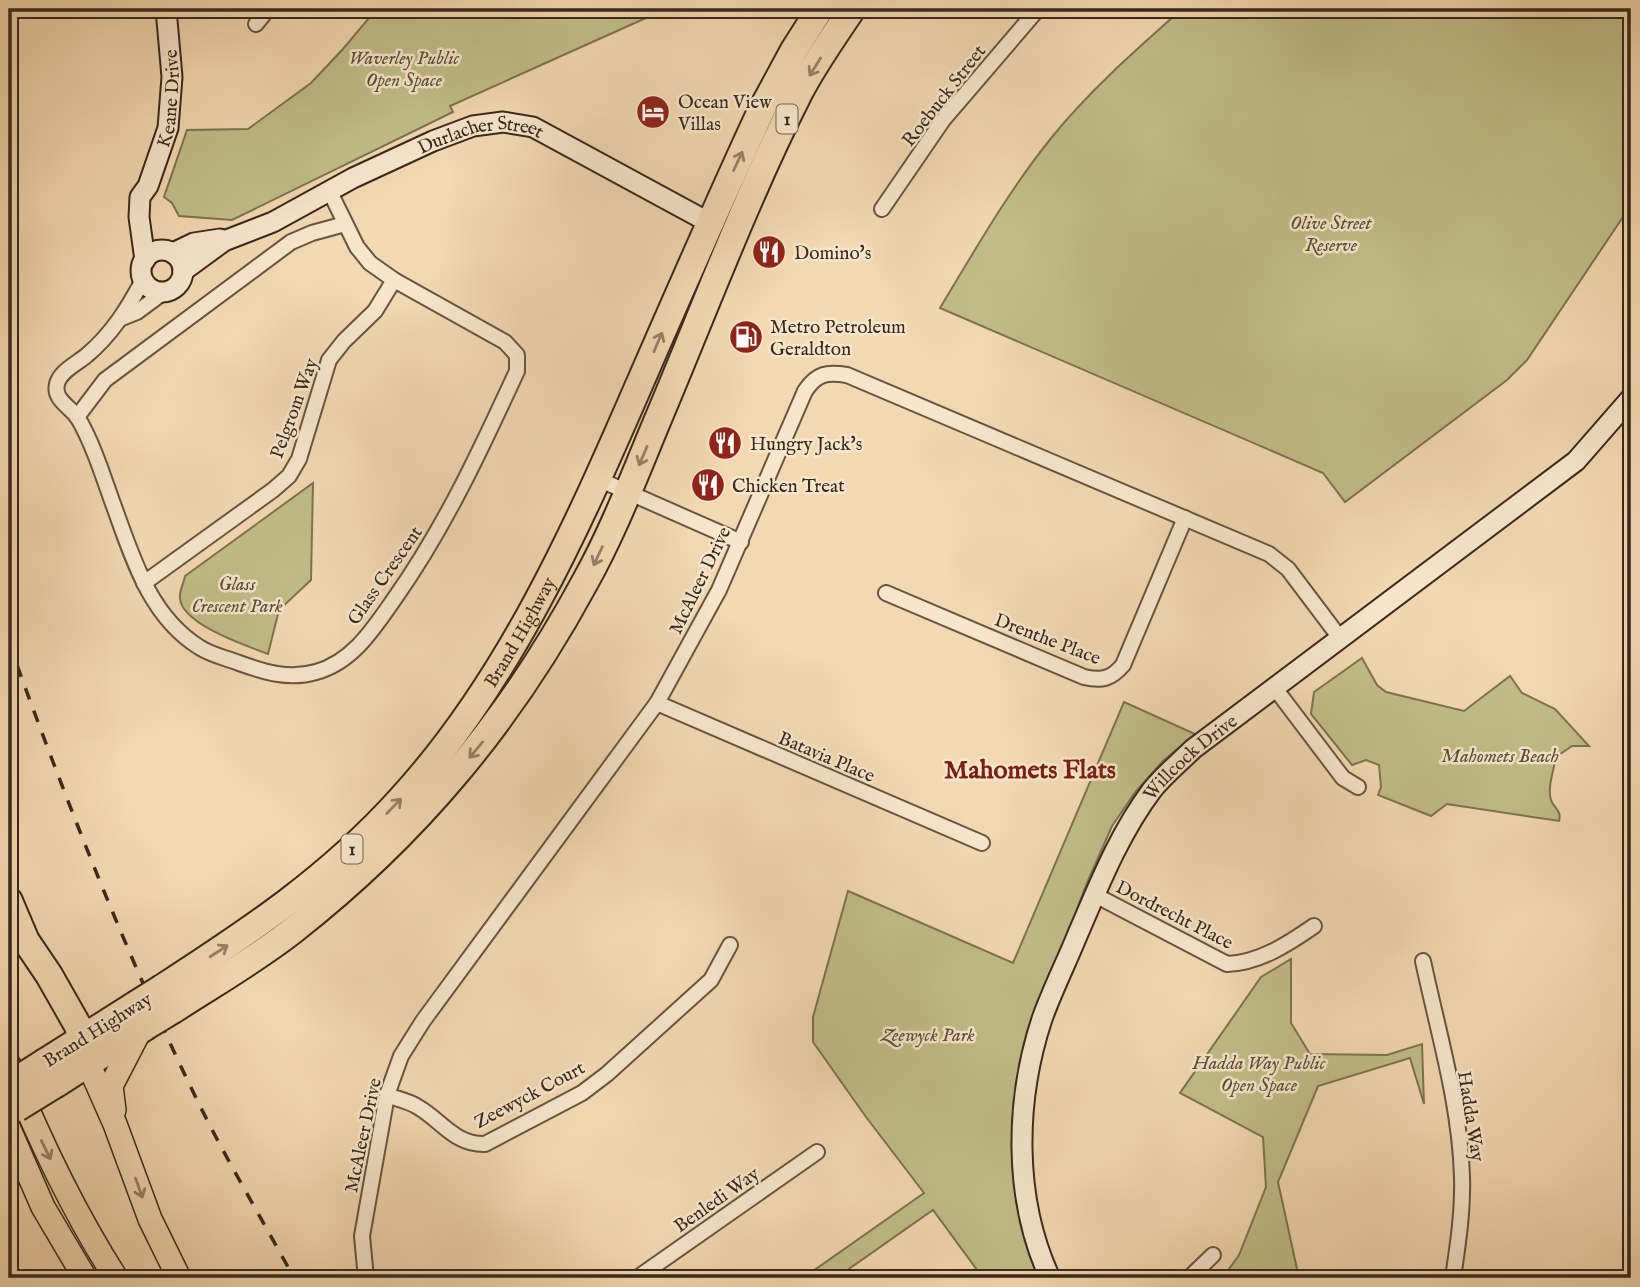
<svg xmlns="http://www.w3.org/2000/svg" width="1640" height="1287" viewBox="0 0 1640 1287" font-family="'IM FELL English',serif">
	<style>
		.green { fill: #c1bd88; stroke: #7c7352; stroke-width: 2 }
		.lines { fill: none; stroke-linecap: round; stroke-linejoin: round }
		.street-casing { stroke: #675541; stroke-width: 18 }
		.secondary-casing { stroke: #38291c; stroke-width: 23 }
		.primary-casing { stroke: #38291c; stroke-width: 26 }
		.highway-casing { stroke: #38291c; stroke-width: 30 }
		.street { stroke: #f7e6cc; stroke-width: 14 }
		.secondary { stroke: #f7e6cc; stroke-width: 19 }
		.primary { stroke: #f3d8b1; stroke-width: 23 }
		.highway { stroke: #f3d8b1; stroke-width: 26 }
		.rail { stroke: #38291c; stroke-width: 3.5; stroke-dasharray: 12 12; stroke-linecap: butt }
		.highway-bridge-casing { stroke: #38291c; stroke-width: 30; stroke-linecap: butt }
		.highway-bridge { stroke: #f3d8b1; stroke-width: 26 }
		.oneway { stroke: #968066 }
		.labels { text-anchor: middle; stroke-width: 5; stroke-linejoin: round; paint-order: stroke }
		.shield { fill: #f7e6cc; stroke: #716251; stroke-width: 2 }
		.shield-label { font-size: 18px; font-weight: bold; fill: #38291c }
		.park-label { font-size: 19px; font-style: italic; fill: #5a4e37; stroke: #f7e6cc }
		.street-label { font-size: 19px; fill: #38291c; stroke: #f7e6cc }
		.poi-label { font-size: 19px; fill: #38291c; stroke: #f7e6cc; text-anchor: start }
		.district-label { font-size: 26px; font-weight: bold; fill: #7a1f14; stroke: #f7e6cc }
	</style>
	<rect width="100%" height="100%" fill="#f3d8b1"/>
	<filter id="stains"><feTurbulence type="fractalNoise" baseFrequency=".00286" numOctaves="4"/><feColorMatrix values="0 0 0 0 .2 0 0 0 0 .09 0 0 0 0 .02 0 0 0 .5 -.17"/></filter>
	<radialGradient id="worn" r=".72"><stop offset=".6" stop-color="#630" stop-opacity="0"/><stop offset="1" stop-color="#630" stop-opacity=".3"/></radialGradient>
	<g class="green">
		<polygon points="373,9 666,9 450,106 453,112 232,220 179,216 172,203 164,197 187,130 248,129 311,83 343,49 369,18"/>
		<path d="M1182 9H1631V205L1527 360 1507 380 1345 502 1323 473 940 308C975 250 1009 190 1052 137 1090 90 1137 49 1182 9Z"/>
		<path d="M313 483 311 580 279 610 268 654C247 646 181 624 180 598 179 591 184 583 185 576Z"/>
		<path d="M1362 658 1377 685 1386 692 1464 711 1510 676 1522 693 1555 709 1589 746H1572L1556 757C1554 769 1547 788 1551 800 1554 809 1562 810 1559 821L1447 804 1431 816 1378 795 1381 787 1379 765 1366 760 1352 765 1311 714 1314 692Z"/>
		<polygon points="1124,702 1195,734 1163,761 1136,791 1112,826 1087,883 1029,1037 1022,1071 1040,1278 983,1278 933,1210 836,1278 803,1278 924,1193 866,1117 813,1042 813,1017 848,891 1013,963"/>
		<polygon points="1291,959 1291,1023 1310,1054 1387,1055 1422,1044 1424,1104 1410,1058 1318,1086 1278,1182 1299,1278 1226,1278 1224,1276 1239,1255 1266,1187 1263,1137 1180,1093 1261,977"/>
	</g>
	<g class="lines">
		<g class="street-casing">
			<g id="street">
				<polyline points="256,24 268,9"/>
				<polyline points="882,209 943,120 1038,9"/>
				<path d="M143 280C128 308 112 334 87 355 78 363 60 371 57 384 53 400 71 407 78 418 93 444 102 473 112 501 132 555 148 615 199 647 211 655 226 658 239 663 264 672 289 680 316 672 353 662 374 628 395 598 445 527 481 449 517 371V355L505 342 394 280 370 263 357 247 329 190"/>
				<polyline points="122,318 137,312 164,292"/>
				<polyline points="77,417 105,380 291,242 312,233 345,224"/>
				<polyline points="598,479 741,542"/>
				<polyline points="144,583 273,490 289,476 299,459 329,360 344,341 375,311 394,280"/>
				<path d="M886 593 1084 677C1102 681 1111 679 1123 665L1185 518"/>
				<polyline points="1274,687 1343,778 1358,787"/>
				<polyline points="657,703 982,843"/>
				<path d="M1095 895 1227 964C1259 963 1288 944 1314 926"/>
				<path d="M1423 961C1438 1032 1460 1104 1462 1177 1463 1211 1458 1244 1453 1278"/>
				<path d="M387 1095C397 1099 409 1101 418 1107 442 1121 455 1145 485 1144L582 1093 607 1074 711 980 730 945"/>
				<path d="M366 1278 362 1236 387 1095 401 1056 423 1021 657 703 719 590 805 391C817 373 827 372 847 375L1269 554 1288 569 1340 638"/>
				<polyline points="637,1278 817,1152"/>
				<polyline points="1189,1278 1213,1255"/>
			</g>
		</g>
		<g class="secondary-casing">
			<g id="secondary">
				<circle cx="162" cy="271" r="21"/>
				<polyline points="173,253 194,243 220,239"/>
				<path id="s1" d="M145 260 139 217 140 197 148 186 168 128 172 77 166 9"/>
				<path id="s2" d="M183 271 224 241 273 222 353 178 433 141 473 126 503 122 533 127 710 223"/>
				<path id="s3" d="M1050 1278C1013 1198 1015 1101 1042 1019 1052 991 1066 963 1077 936 1099 885 1119 834 1152 790 1164 775 1180 762 1193 749L1576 461 1631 398"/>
			</g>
		</g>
		<g class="primary-casing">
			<g id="primary">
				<polyline points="88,1063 115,1124 150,1219 179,1278"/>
				<path d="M9 1065C39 1139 73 1211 116 1278"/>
				<polyline points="114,1110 111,1086 140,1030"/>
				<polyline points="9,1129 43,1207 85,1278"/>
			</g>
		</g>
		<g class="highway-casing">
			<g id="highway">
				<polyline points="9,901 26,941 49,975 78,1026 88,1063"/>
				<path id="s4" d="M162 988C250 931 330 878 401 799 509 681 576 530 639 385 679 293 719 202 761 111L794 50 820 9"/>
				<path d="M173 1010C213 984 255 960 292 931 416 834 510 721 585 582 613 532 634 477 656 424 703 313 745 200 799 93 814 64 834 36 852 9"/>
				<polyline points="45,1062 135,1005"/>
				<polyline points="56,1084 145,1027"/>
			</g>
		</g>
		<use href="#street" class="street"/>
		<use href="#secondary" class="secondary"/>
		<use href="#primary" class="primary"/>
		<use href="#highway" class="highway"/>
		<path class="rail" d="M9 643C65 798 125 952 197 1100 227 1161 262 1219 294 1278"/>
		<g class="highway-bridge-casing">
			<g id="highway-bridge">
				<polyline points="135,1005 162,988"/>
				<polyline points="145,1027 173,1010"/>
				<polyline points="9,1085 45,1062"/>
				<polyline points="17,1108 56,1084"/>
			</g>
		</g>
		<use href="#highway-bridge" class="highway-bridge"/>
	</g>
	<defs><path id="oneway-shaft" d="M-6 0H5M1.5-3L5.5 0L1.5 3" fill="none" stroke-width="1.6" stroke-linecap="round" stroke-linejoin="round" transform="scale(1.75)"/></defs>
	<g class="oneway">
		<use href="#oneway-shaft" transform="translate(815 67) rotate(122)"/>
		<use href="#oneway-shaft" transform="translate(738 161) rotate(-65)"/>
		<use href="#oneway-shaft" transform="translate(658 342) rotate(-67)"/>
		<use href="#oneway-shaft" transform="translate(643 456) rotate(113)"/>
		<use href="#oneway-shaft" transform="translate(598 556) rotate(115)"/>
		<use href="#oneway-shaft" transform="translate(476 750) rotate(130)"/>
		<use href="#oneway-shaft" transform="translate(394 806) rotate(-46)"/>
		<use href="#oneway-shaft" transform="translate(219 951) rotate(-33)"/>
		<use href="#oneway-shaft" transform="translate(46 1150) rotate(64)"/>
		<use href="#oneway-shaft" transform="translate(139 1188) rotate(70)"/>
	</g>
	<defs>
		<g id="hotel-disc" transform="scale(1.75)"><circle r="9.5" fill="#8f2418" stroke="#f7e6cc"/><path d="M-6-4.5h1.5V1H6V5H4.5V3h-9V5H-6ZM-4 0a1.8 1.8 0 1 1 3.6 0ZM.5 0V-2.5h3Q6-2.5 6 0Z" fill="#fff"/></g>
		<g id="restaurant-disc" transform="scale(1.75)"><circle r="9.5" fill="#8f2418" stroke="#f7e6cc"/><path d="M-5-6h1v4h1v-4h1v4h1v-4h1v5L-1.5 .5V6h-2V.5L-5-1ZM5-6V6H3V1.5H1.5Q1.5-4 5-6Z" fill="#fff"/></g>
		<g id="fuel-disc" transform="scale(1.75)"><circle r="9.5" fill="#8f2418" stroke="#f7e6cc"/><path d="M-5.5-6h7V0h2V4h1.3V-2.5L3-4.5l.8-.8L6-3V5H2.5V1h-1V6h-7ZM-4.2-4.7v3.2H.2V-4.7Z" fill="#fff"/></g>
	</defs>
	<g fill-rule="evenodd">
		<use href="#hotel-disc" x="653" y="112"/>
		<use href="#restaurant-disc" x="769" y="252"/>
		<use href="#fuel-disc" x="746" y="337"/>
		<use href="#restaurant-disc" x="725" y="443"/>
		<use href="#restaurant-disc" x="708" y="485"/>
	</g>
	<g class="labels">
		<g class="shield">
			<rect x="776.5" y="104.5" width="21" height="29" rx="5"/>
			<rect x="341.5" y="834.5" width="21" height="29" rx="5"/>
		</g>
		<g class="shield-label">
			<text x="787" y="125">1</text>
			<text x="352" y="855">1</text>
		</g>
		<g class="park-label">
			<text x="404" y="64">Waverley Public<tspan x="404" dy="22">Open Space</tspan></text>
			<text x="1331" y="229">Olive Street<tspan x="1331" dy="22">Reserve</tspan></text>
			<text x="237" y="590">Glass<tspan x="237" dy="22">Crescent Park</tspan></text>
			<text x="1500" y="762">Mahomets Beach</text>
			<text x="928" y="1041">Zeewyck Park</text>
			<text x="1259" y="1069">Hadda Way Public<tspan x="1259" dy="22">Open Space</tspan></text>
		</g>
		<g class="street-label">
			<text transform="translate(943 95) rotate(-52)" y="7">Roebuck Street</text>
			<text dy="7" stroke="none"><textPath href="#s1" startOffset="168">Keane Drive</textPath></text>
			<text dy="7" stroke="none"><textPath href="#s2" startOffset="332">Durlacher Street</textPath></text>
			<text transform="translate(293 408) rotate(-70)" y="7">Pelgrom Way</text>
			<text transform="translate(384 575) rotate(-55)" y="7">Glass Crescent</text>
			<text transform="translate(699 580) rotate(-64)" y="7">McAleer Drive</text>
			<text dy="7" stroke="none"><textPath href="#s4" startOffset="511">Brand Highway</textPath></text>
			<text transform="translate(1048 638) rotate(21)" y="7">Drenthe Place</text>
			<text transform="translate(827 756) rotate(23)" y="7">Batavia Place</text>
			<text dy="7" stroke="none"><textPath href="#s3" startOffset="570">Willcock Drive</textPath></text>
			<text transform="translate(1175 914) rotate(27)" y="7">Dordrecht Place</text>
			<text transform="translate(97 1029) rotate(-32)" y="7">Brand Highway</text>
			<text transform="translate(529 1094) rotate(-28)" y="7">Zeewyck Court</text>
			<text transform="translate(1472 1116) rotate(81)" y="7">Hadda Way</text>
			<text transform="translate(362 1135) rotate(-78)" y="7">McAleer Drive</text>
			<text transform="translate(716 1199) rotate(-35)" y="7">Benledi Way</text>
		</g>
		<g class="poi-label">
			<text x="678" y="108">Ocean View<tspan x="678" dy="22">Villas</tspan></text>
			<text x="794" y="259">Domino's</text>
			<text x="770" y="333">Metro Petroleum<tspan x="770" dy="22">Geraldton</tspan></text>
			<text x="750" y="450">Hungry Jack's</text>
			<text x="732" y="492">Chicken Treat</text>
		</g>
		<g class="district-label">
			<text x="1030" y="778">Mahomets Flats</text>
		</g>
	</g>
	<rect width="1640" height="1287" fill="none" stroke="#f3d8b1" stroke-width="35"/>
	<rect x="10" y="10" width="1619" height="1266" fill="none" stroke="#38291c" stroke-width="3.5"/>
	<rect x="18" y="18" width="1605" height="1252" fill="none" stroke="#38291c" stroke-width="2"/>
	<rect width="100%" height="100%" filter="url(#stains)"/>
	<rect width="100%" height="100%" fill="url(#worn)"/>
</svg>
